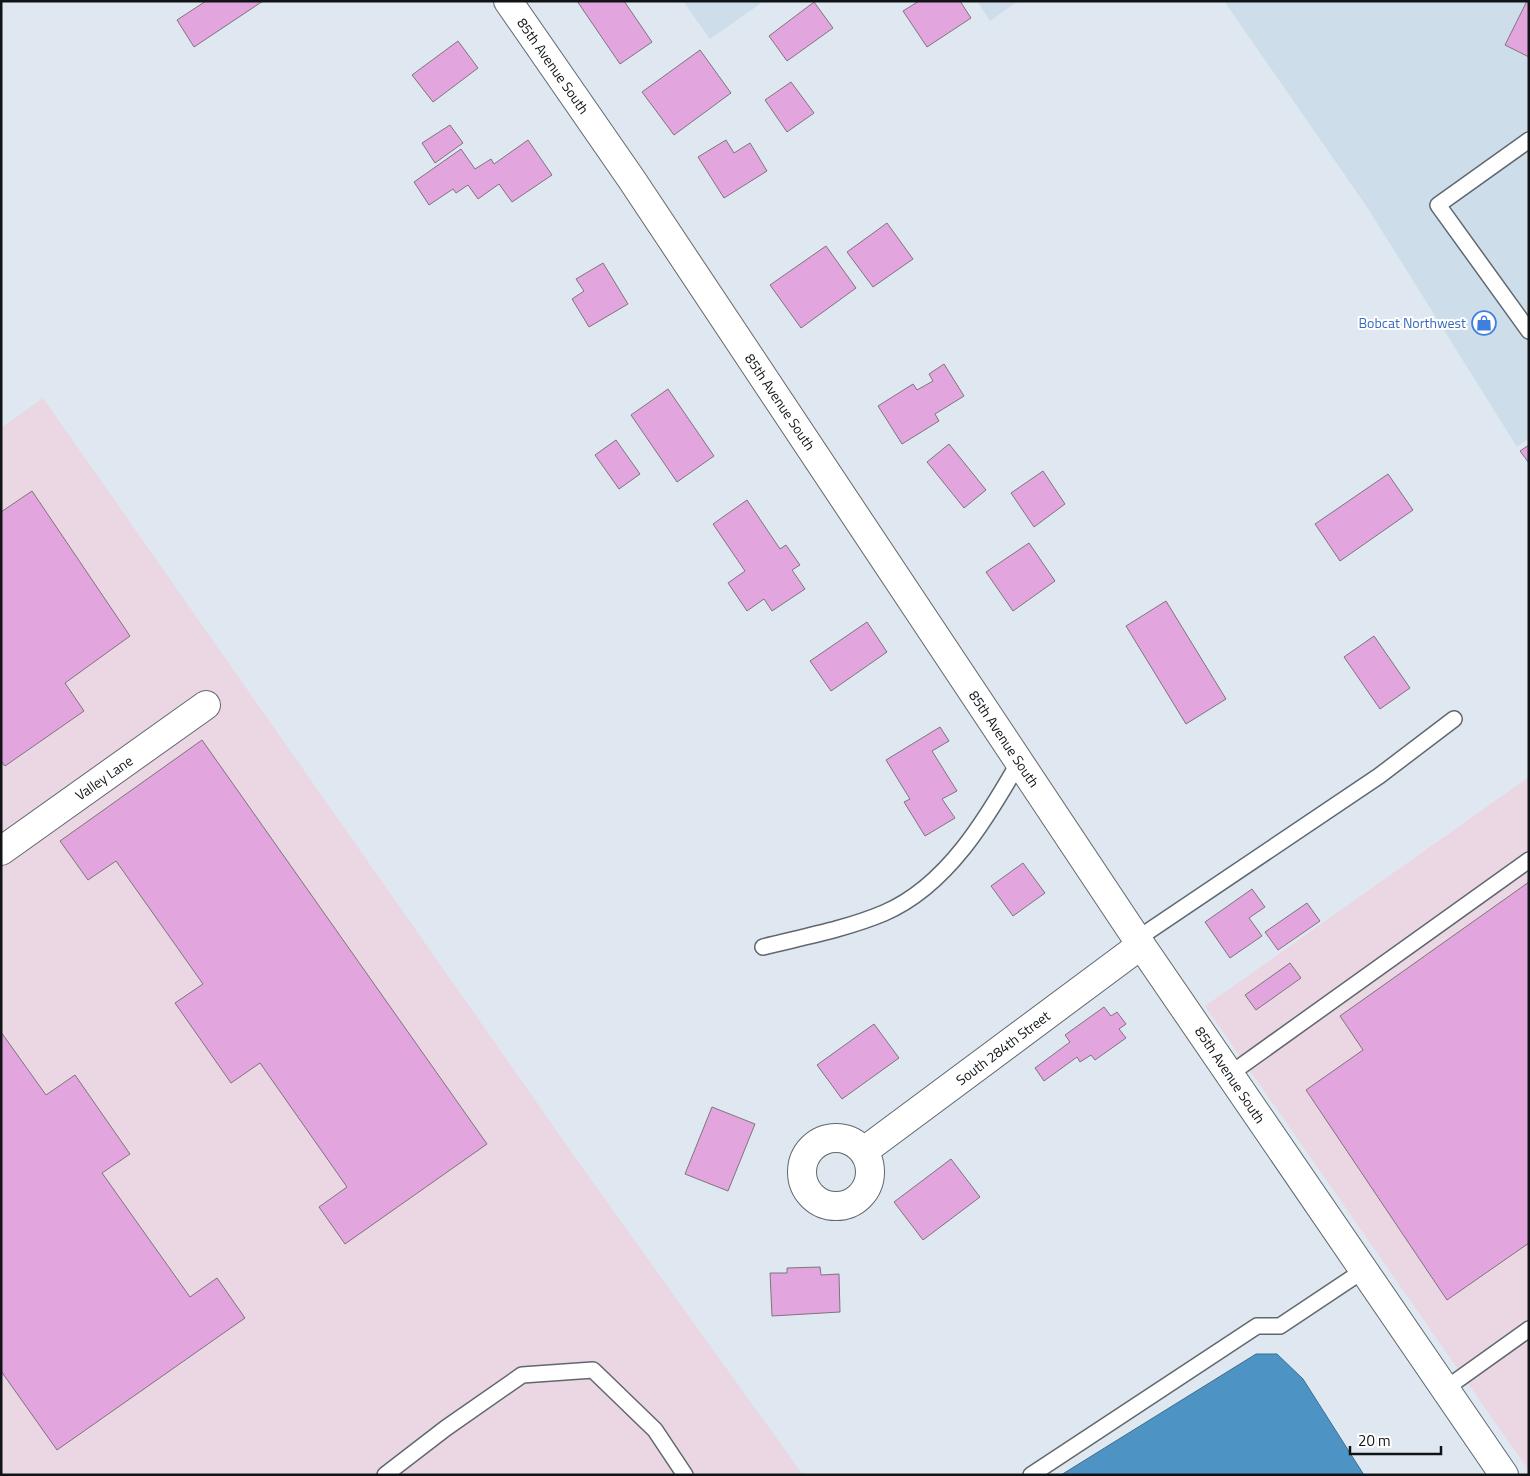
<svg xmlns="http://www.w3.org/2000/svg" width="1530" height="1476" viewBox="0 0 1530 1476" font-family="'Titillium Web',sans-serif">
	<style>
		.built { fill: #cdddea }
		.industrial { fill: #ebd6e4 }
		.water { fill: #4d94c5; stroke: #3b6e90 }
		.building { fill: #e3a5de; stroke: #7d757c }
		.lines { fill: none; stroke-linecap: round; stroke-linejoin: round }
		.lane-casing { stroke: #60686f; stroke-width: 18 }
		.street-casing { stroke: #60686f; stroke-width: 30 }
		.lane { stroke: #fff; stroke-width: 15 }
		.street { stroke: #fff; stroke-width: 28 }
		.labels { text-anchor: middle; stroke-width: 4; stroke-linejoin: round; paint-order: stroke }
		.street-label { font-size: 14px; fill: #101416; stroke: #fff }
		.shop-label { font-size: 14px; fill: #366cbe; stroke: #fff; text-anchor: end }
	</style>
	<rect width="100%" height="100%" fill="#dfe8f0"/>
	<g class="built">
		<polygon points="683,1 764,1 710,39"/>
		<polygon points="977,1 1018,1 990,21"/>
		<polygon points="1224,1 1529,1 1529,438 1517,447 1367,207"/>
	</g>
	<g class="industrial">
		<polygon points="43,398 582,1167 803,1475 1,1475 1,428"/>
		<polygon points="1529,777 1529,1471 1205,1006"/>
	</g>
	<polygon class="water" points="1256,1354 1277,1354 1303,1379 1364,1475 1061,1475"/>
	<g class="building">
		<polygon points="206,1 263,1 194,47 177,20"/>
		<polygon points="577,1 624,1 652,42 620,64"/>
		<polygon points="919,1 960,1 971,18 927,47 903,11"/>
		<polygon points="1527,1 1529,1 1529,57 1505,45"/>
		<polygon points="814,2 833,28 787,61 769,36"/>
		<polygon points="458,41 478,68 433,102 412,75"/>
		<polygon points="700,50 731,93 674,135 642,92"/>
		<polygon points="791,82 814,113 787,132 765,100"/>
		<polygon points="450,125 463,143 435,163 422,143"/>
		<polygon points="528,140 552,175 512,202 499,184 478,199 468,185 456,193 453,189 429,205 414,182 461,149 475,169 491,159 494,164"/>
		<polygon points="726,140 734,153 750,143 767,171 724,198 698,157"/>
		<polygon points="887,223 913,259 873,287 847,252"/>
		<polygon points="826,246 856,288 801,328 770,285"/>
		<polygon points="603,263 628,304 589,327 572,299 584,291 576,279"/>
		<polygon points="944,364 964,396 935,414 939,421 902,444 878,406 913,384 917,390 933,381 929,374"/>
		<polygon points="668,389 714,456 677,482 631,415"/>
		<polygon points="616,440 640,474 619,489 595,455"/>
		<polygon points="949,444 986,490 964,508 927,462"/>
		<polygon points="1529,445 1529,463 1520,451"/>
		<polygon points="1043,471 1065,504 1034,527 1011,493"/>
		<polygon points="1388,474 1413,510 1340,561 1315,524"/>
		<polygon points="32,491 130,636 65,683 84,711 5,766 1,761 1,512"/>
		<polygon points="747,500 780,549 786,545 800,565 792,570 805,589 772,611 764,599 747,611 728,583 745,571 713,524"/>
		<polygon points="1029,543 1055,581 1013,611 986,572"/>
		<polygon points="1166,601 1226,699 1186,724 1126,626"/>
		<polygon points="867,622 887,652 831,691 810,661"/>
		<polygon points="1374,636 1410,688 1380,709 1344,657"/>
		<polygon points="940,727 949,741 932,751 957,791 942,799 955,818 925,836 904,802 910,799 886,760"/>
		<polygon points="202,740 487,1144 345,1244 319,1207 347,1187 260,1063 231,1083 175,1003 203,984 116,861 88,880 60,841"/>
		<polygon points="1023,863 1045,893 1013,916 991,886"/>
		<polygon points="1529,882 1529,1243 1447,1300 1306,1090 1363,1050 1340,1016"/>
		<polygon points="1252,889 1265,907 1249,918 1262,936 1230,958 1205,922"/>
		<polygon points="1307,903 1320,921 1278,950 1265,932"/>
		<polygon points="1290,963 1301,978 1256,1010 1245,995"/>
		<polygon points="1104,1007 1111,1016 1117,1012 1126,1024 1119,1029 1126,1038 1095,1060 1091,1055 1080,1062 1077,1057 1044,1081 1035,1068 1070,1042 1065,1035"/>
		<polygon points="874,1024 899,1058 842,1099 817,1065"/>
		<polygon points="1,1032 46,1095 75,1075 130,1154 102,1173 190,1297 217,1278 245,1318 57,1450 1,1371"/>
		<polygon points="712,1107 755,1124 728,1191 685,1174"/>
		<polygon points="951,1159 980,1197 923,1240 894,1202"/>
		<polygon points="820,1267 821,1275 839,1274 840,1312 772,1316 770,1273 787,1273 787,1268"/>
	</g>
	<g class="lines">
		<g class="lane-casing">
			<g id="lane">
				<polyline points="1529,140 1438,205 1529,331"/>
				<polyline points="1137,939 1379,776 1454,719"/>
				<path d="M763 947C803 937 846 929 884 913 947 886 987 818 1019 762"/>
				<polyline points="1230,1074 1529,860"/>
				<polyline points="1445,1389 1529,1329"/>
				<polyline points="385,1475 446,1428 522,1375 593,1370 655,1430 685,1475"/>
				<polyline points="1031,1475 1257,1326 1280,1326 1364,1270"/>
			</g>
		</g>
		<g class="street-casing">
			<g id="street">
				<polyline points="508,1 632,180 1141,945 1504,1475"/>
				<polyline points="1,851 206,705"/>
				<circle cx="836" cy="1172" r="34"/>
				<polyline points="864,1151 1141,945"/>
			</g>
		</g>
		<use href="#lane" class="lane"/>
		<use href="#street" class="street"/>
	</g>
	<defs>
		<g id="shop-ring" transform="scale(1.25)"><circle r="9.5" fill="#fff" stroke="#3f7fe0" stroke-width="1.5"/><path d="M-5-2.5h2.3a2.7 3.5 0 0 1 5.4 0H5L5.5 6h-11ZM-1.5-2.5h3a1.5 2.3 0 0 0-3 0Z" fill="#3f7fe0"/></g>
	</defs>
	<g fill-rule="evenodd">
		<use href="#shop-ring" x="1484" y="323"/>
	</g>
	<g class="labels">
		<g class="street-label">
			<text transform="translate(553 66) rotate(55)" y="5">85th Avenue South</text>
			<text transform="translate(780 402) rotate(56)" y="5">85th Avenue South</text>
			<text transform="translate(1004 739) rotate(56)" y="5">85th Avenue South</text>
			<text transform="translate(104 778) rotate(-35)" y="5">Valley Lane</text>
			<text transform="translate(1003 1048) rotate(-37)" y="5">South 284th Street</text>
			<text transform="translate(1230 1075) rotate(56)" y="5">85th Avenue South</text>
		</g>
		<g class="shop-label">
			<text x="1466" y="328">Bobcat Northwest</text>
		</g>
	</g>
	<rect width="1530" height="1476" fill="none" stroke="#101416" stroke-width="5"/>
	<path d="M1350 1446v8h91v-8" fill="none" stroke="#101416" stroke-width="2.5"/>
	<text x="1358" y="1446" font-size="15" fill="#101416" stroke="#ffffff" stroke-width="4" paint-order="stroke">20 m</text>
</svg>
